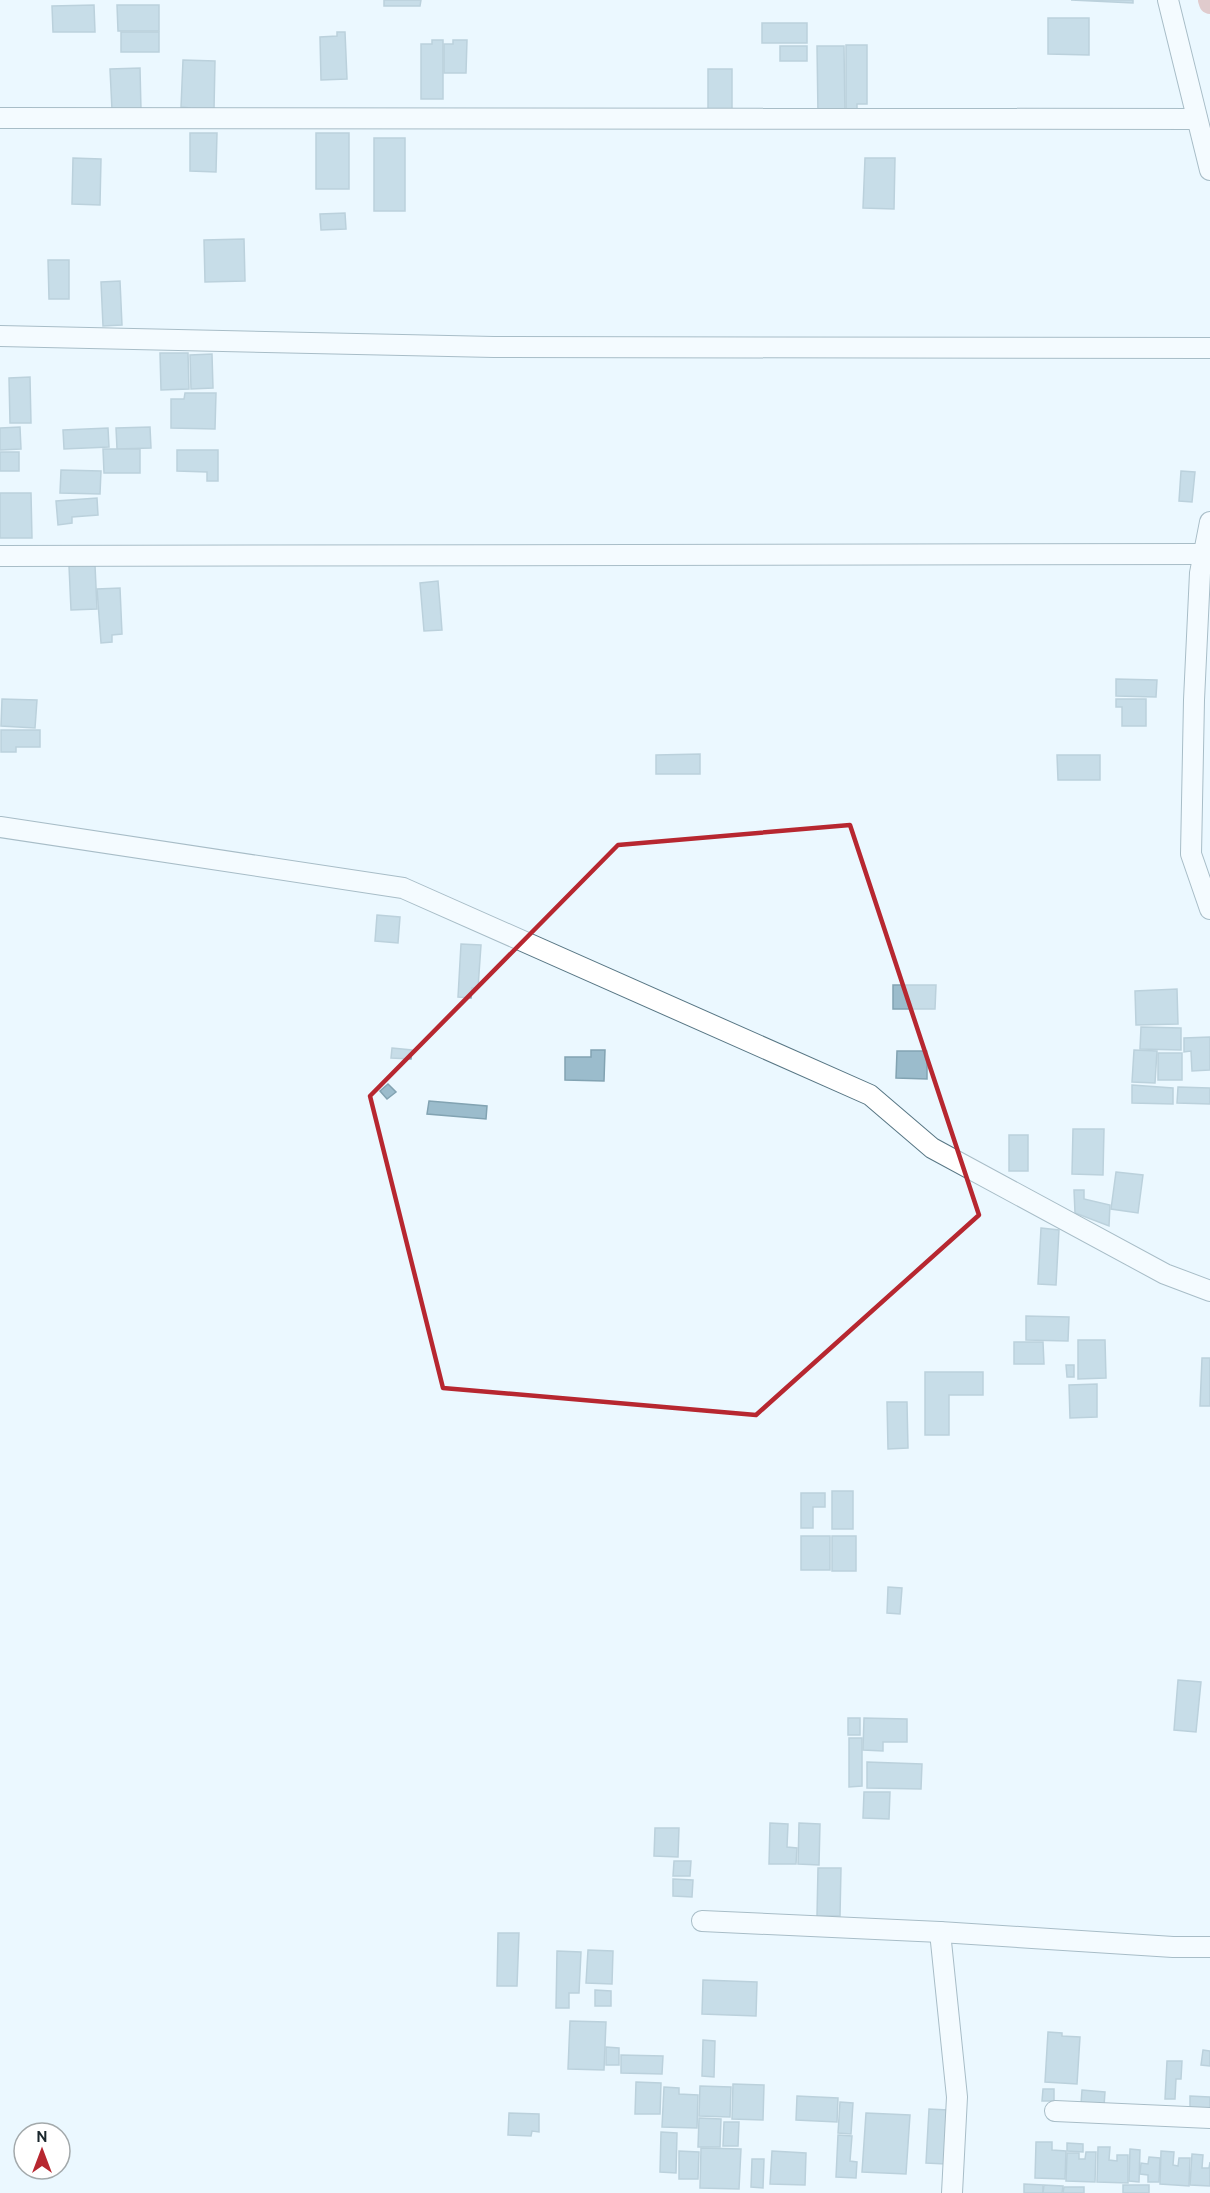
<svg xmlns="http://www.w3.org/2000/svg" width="1210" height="2193" viewBox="0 0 1210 2193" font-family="Cabin,sans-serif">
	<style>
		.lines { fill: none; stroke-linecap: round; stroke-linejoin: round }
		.canal { stroke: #d29591; stroke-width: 22 }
		.building { fill: #9bbccc; stroke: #82a3b2; stroke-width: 1.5 }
		.minor-casing { stroke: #577684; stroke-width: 22 }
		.minor { stroke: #fff; stroke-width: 20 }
		.marked { fill: none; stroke: #b72730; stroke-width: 4.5; stroke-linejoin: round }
	</style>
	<rect width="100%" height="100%" fill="#ebf8ff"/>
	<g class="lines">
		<polyline class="canal" points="1209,0 1210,3"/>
	</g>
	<g class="building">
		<polygon points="384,0 421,0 420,6 384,6"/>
		<polygon points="1071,0 1133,0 1133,3"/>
		<polygon points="94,5 95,32 53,32 52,6"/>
		<polygon points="117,5 159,5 159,31 118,31"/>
		<polygon points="1048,18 1089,18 1089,55 1048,54"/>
		<rect x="762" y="23" width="45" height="20"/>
		<rect x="121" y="32" width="38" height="20"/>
		<polygon points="337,32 345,32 347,79 321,80 320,37 337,36"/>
		<polygon points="432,40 443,40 443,99 421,99 421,44 432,44"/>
		<polygon points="453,40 467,40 466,73 444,73 444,44 453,44"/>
		<polygon points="846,45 867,45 867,104 857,104 857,116 846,116"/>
		<rect x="780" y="46" width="27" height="15"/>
		<polygon points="817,46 844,46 845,115 818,115"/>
		<polygon points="183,60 215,61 214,110 190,110 190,108 181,107"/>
		<polygon points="140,68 141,110 112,110 110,69"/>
		<rect x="708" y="69" width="24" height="46"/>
		<polygon points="190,133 217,133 216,172 190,171"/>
		<rect x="316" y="133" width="33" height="56"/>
		<rect x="374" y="138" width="31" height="73"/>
		<polygon points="73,158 101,159 100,205 72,204"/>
		<polygon points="865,158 895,158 894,209 863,208"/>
		<polygon points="345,213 346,229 321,230 320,214"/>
		<polygon points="244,239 245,281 205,282 204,240"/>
		<polygon points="48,260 69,260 69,299 49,299"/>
		<polygon points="120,281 122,325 103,326 101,282"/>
		<polygon points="160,353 188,353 189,389 161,390"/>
		<polygon points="212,354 213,388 191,389 190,355"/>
		<polygon points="30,377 31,423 10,423 9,378"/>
		<polygon points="185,393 216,393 215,429 171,428 171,399 184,399"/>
		<polygon points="20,427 21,449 0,450 0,428"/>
		<polygon points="150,427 151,448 117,449 116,428"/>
		<polygon points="108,428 109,447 64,449 63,430"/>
		<polygon points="103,449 140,449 140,473 104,473"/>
		<polygon points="177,450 218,450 218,481 207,481 207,472 177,471"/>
		<rect x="0" y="452" width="19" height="19"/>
		<polygon points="61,470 101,471 100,494 60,493"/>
		<polygon points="1181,471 1195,472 1192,502 1179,501"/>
		<polygon points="0,493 31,493 32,538 0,538"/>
		<polygon points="97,498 98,515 72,517 72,523 58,525 56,501"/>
		<polygon points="95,565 97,609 71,610 69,566"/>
		<polygon points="438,581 442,630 424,631 420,583"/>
		<polygon points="120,588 122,634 112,635 112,642 101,643 97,589"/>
		<polygon points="1116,679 1157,680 1156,697 1116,696"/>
		<polygon points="2,699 37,700 35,728 1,726"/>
		<polygon points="1116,699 1146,699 1146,726 1122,726 1122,707 1116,707"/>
		<polygon points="1,730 40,730 40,747 16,747 16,752 1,752"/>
		<polygon points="700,754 700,774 656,774 656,755"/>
		<polygon points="1057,755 1100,755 1100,780 1058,780"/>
		<polygon points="377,915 400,917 398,943 375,941"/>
		<polygon points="461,944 481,945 478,988 472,988 471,998 458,997"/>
		<polygon points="893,985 936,985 935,1009 893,1009"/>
		<polygon points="1177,989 1178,1024 1136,1025 1135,991"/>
		<polygon points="1141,1027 1181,1028 1181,1050 1140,1049"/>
		<polygon points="1210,1037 1210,1070 1192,1071 1191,1051 1184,1052 1184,1038"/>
		<polygon points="392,1048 412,1050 411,1059 391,1058"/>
		<polygon points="591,1050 605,1050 604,1081 565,1080 565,1057 591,1057"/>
		<polygon points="1134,1050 1157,1051 1155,1083 1132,1082"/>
		<polygon points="897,1051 927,1051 927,1079 896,1078"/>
		<rect x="1158" y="1053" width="24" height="27"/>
		<polygon points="388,1084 396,1092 387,1099 380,1091"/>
		<polygon points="1132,1085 1173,1088 1173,1104 1132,1103"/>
		<polygon points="1178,1087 1210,1088 1210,1104 1177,1103"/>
		<polygon points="429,1101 487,1106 486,1119 427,1114"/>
		<polygon points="1073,1129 1104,1129 1103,1175 1072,1174"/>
		<rect x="1009" y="1135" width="19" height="36"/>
		<polygon points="1116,1172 1143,1175 1138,1213 1111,1209"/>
		<polygon points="1074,1190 1084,1190 1084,1199 1110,1205 1109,1226 1075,1213"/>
		<polygon points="1041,1228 1059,1230 1056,1285 1038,1284"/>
		<polygon points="1026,1316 1069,1317 1068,1341 1026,1340"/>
		<polygon points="1078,1340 1105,1340 1106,1378 1078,1379"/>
		<polygon points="1014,1342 1043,1342 1044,1364 1014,1364"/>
		<polygon points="1202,1358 1210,1358 1210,1406 1200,1406"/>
		<polygon points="1066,1365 1074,1365 1074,1377 1067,1377"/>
		<polygon points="925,1372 983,1372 983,1395 949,1395 949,1435 925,1435"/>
		<polygon points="1097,1384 1097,1417 1070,1418 1069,1385"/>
		<polygon points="887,1402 907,1402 908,1448 888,1449"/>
		<rect x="832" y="1491" width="21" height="38"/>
		<polygon points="801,1493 825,1493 825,1507 813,1507 813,1528 801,1528"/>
		<rect x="801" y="1536" width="29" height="34"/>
		<rect x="832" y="1536" width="24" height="35"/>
		<polygon points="888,1587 902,1588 900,1614 887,1613"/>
		<polygon points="1178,1680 1201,1682 1196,1732 1174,1730"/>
		<rect x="848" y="1718" width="12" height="17"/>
		<polygon points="864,1718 907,1719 907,1742 883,1742 883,1751 863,1750"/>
		<polygon points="849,1738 862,1738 862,1786 849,1787"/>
		<polygon points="867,1762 922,1764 921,1789 867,1788"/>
		<polygon points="864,1792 890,1792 889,1819 863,1818"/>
		<polygon points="770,1823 788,1824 787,1847 797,1848 796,1864 769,1864"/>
		<polygon points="799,1823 820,1824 819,1865 798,1864"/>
		<polygon points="655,1828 679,1828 678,1857 654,1856"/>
		<polygon points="674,1861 691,1861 690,1876 673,1876"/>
		<polygon points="818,1868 841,1868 840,1916 817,1916"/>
		<polygon points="673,1879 693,1880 692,1897 673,1896"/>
		<polygon points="498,1933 519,1933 517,1986 497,1986"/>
		<polygon points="588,1950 613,1951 612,1984 586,1983"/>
		<polygon points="557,1951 581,1952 579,1993 569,1993 569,2008 556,2008"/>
		<polygon points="703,1980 757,1982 756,2016 702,2014"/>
		<polygon points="595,1990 611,1991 611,2006 595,2006"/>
		<polygon points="570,2021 606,2022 604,2070 568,2069"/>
		<polygon points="1048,2032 1062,2033 1062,2036 1080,2037 1077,2084 1045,2082"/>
		<polygon points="703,2040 715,2041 714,2077 702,2076"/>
		<polygon points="606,2047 619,2048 619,2065 606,2065"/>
		<polygon points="1203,2050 1210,2051 1210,2066 1201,2065"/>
		<polygon points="621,2055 663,2056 662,2074 621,2073"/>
		<polygon points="1167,2061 1182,2061 1181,2079 1176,2079 1175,2099 1165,2099"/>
		<polygon points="636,2082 661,2083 660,2114 635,2114"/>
		<polygon points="733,2084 764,2085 763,2120 732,2119"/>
		<polygon points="700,2086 731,2087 730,2117 699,2116"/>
		<polygon points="664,2087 679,2088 679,2094 698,2095 697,2128 662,2127"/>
		<polygon points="1043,2089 1054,2089 1054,2101 1042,2101"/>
		<polygon points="1082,2090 1105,2092 1104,2106 1081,2104"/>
		<polygon points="797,2096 838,2098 837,2122 796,2120"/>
		<polygon points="1190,2096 1210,2097 1210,2112 1190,2111"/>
		<polygon points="840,2102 853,2103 851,2134 838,2133"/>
		<polygon points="929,2109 948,2110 945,2164 926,2163"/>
		<polygon points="509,2113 539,2114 539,2132 532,2131 531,2136 508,2135"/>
		<polygon points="866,2113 910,2115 906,2174 862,2172"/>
		<polygon points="699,2118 721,2119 720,2147 698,2147"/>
		<polygon points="724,2122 739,2122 738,2146 723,2146"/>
		<polygon points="661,2132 677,2133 676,2173 660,2172"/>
		<polygon points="838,2135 852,2136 850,2161 857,2162 856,2178 836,2177"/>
		<polygon points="1036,2142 1052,2142 1052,2150 1066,2151 1065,2179 1035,2178"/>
		<polygon points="1067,2143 1083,2144 1083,2152 1067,2151"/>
		<polygon points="1098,2147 1110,2147 1109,2160 1117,2161 1117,2155 1128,2155 1128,2183 1097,2182"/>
		<polygon points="701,2148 741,2149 739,2189 700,2188"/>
		<polygon points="1130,2149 1140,2150 1139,2182 1129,2181"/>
		<polygon points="679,2151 699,2152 698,2179 679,2179"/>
		<polygon points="772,2151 806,2153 805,2185 770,2184"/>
		<polygon points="1161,2151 1174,2152 1173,2165 1178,2166 1179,2158 1190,2158 1189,2186 1160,2184"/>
		<polygon points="1086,2152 1096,2152 1095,2182 1066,2181 1067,2153 1079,2153 1079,2159 1085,2159"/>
		<polygon points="1192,2154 1203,2155 1202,2168 1209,2168 1210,2162 1210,2186 1190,2185"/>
		<polygon points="1149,2157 1160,2158 1159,2182 1148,2182 1148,2175 1140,2174 1141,2163 1148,2164"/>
		<polygon points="752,2159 764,2159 763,2188 751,2187"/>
		<polygon points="1024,2184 1043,2185 1043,2193 1024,2193"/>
		<polygon points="1044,2185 1063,2186 1062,2193 1043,2193"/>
		<rect x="1123" y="2185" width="26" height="8"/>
		<polygon points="1064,2187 1084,2187 1084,2193 1063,2193"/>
	</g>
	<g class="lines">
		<g class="minor-casing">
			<g id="minor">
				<polyline points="1168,0 1210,170"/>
				<polyline points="0,118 1197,119"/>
				<polyline points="0,336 494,347 1210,348"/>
				<polyline points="1210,522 1200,573 1194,700 1191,854 1210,909"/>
				<polyline points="0,556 1204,554"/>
				<polyline points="0,827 403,888 870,1095 932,1148 1165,1274 1210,1291"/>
				<polyline points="702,1921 940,1932 1173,1947 1210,1947"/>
				<polyline points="940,1932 957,2097 952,2193"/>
				<polyline points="1055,2111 1210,2118"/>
			</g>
		</g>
		<use href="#minor" class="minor"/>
	</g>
	<path d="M0 0H1210V2193H0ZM850 825 979 1215 756 1415 443 1388 370 1096 618 845Z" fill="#ebf8ff" fill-opacity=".55" fill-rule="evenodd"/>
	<path class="marked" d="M850 825 979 1215 756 1415 443 1388 370 1096 618 845Z"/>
	<g transform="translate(42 2151)"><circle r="28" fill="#ffffff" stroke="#a3a9ab" stroke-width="1.5"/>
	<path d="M0-4.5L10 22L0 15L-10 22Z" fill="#b72730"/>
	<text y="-9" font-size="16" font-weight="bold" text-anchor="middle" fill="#1a272d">N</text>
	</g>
</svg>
